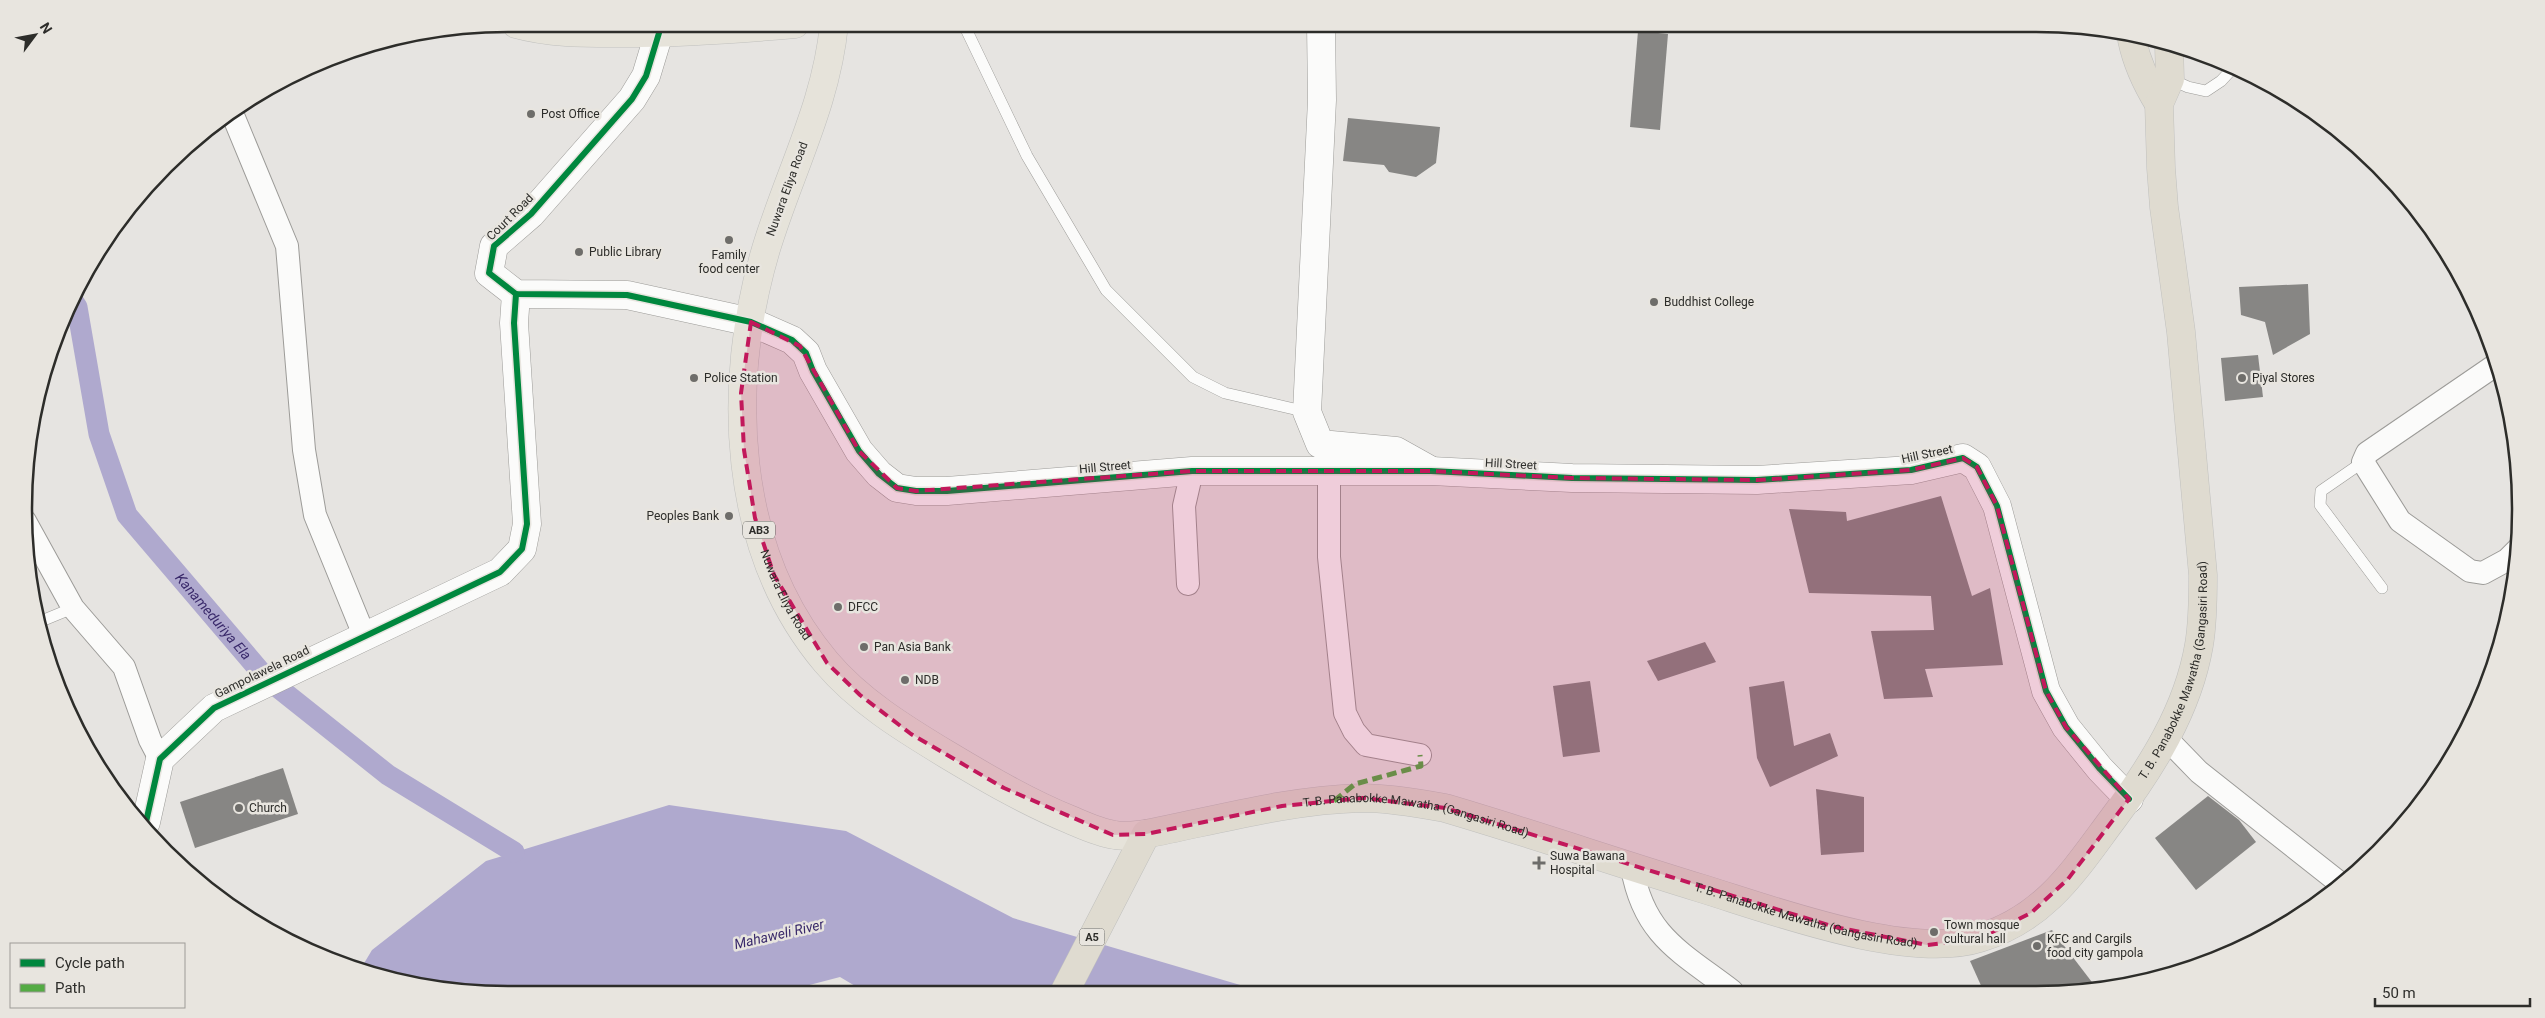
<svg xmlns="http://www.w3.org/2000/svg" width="2545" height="1018" viewBox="0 0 2545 1018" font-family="Roboto,sans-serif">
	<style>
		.water { fill: #afa9ce }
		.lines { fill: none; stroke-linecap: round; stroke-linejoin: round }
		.canal { stroke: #afa9ce; stroke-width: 21 }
		.building { fill: #878684 }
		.service-casing { stroke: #9c9b98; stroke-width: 12 }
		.minor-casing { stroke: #9c9b98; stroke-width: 24 }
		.tertiary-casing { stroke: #9c9b98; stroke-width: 29 }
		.primary-casing { stroke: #c0c0be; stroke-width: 29 }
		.trunk-casing { stroke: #c0c0be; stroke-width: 29 }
		.service { stroke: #fbfbfa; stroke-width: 11 }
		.minor { stroke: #fbfbfa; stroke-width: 22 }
		.tertiary { stroke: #fbfbfa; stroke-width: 28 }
		.primary { stroke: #e6e3da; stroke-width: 28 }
		.trunk { stroke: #dfdbd0; stroke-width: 28 }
		.quiet { stroke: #54ab44; stroke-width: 5; stroke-dasharray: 10 5; stroke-linecap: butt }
		.cycleway-casing { stroke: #e8e5df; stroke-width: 9 }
		.cycleway { stroke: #00873e; stroke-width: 6 }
		.marked { fill: #c2185b; fill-opacity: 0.2; stroke: #c2185b; stroke-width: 4; stroke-dasharray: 10 6; stroke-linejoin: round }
		.poi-dot { fill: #6e6d6a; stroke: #e8e5df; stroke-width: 2 }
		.labels { text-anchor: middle; stroke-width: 5; stroke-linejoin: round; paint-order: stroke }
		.shield { fill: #e8e5df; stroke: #656460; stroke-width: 1 }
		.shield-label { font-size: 11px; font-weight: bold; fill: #2d2d2a }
		.poi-label { font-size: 12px; fill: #2d2d2a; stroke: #e8e5df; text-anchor: start }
		.street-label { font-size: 12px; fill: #2d2d2a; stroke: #e8e5df }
		.water-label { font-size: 14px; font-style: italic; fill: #3a2a6b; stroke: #e8e5df }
		.rim { fill: none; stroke: #2d2d2a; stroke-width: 2.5 }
	</style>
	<rect width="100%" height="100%" fill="#e6e4e1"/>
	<polygon class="water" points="669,805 846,831 1013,918 1264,992 867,993 840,977 775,994 509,994 360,970 372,950 486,861"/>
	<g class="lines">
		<path class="canal" id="s1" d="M73 301 77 307 99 434 127 515 266 678 388 775 514 852"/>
	</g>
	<g class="building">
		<polygon points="1638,31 1668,34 1660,130 1630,127"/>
		<polygon points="1348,118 1440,127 1436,163 1416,177 1389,172 1384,165 1343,161"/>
		<polygon points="2308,284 2310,334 2273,355 2265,322 2241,315 2239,287"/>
		<polygon points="2258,355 2263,397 2225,401 2221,358"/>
		<polygon points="1941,496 1972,596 1990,588 2003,665 1925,669 1933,697 1884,699 1871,631 1934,630 1931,596 1809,593 1789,509 1846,512 1847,521"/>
		<polygon points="1705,642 1716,662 1658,681 1647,661"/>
		<polygon points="1590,681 1600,752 1563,757 1553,686"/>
		<polygon points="1784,681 1794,746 1830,733 1838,756 1770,787 1757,758 1749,687"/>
		<polygon points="283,768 298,814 195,848 180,802"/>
		<polygon points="1816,789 1864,797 1864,852 1821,855"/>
		<polygon points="2208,796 2239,820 2256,842 2196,890 2155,838"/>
		<polygon points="2052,930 2098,990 1983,990 1970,961"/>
	</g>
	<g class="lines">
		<g class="service-casing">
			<g id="service">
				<polyline points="961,24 966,29 1027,156 1106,290 1193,377 1225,393 1307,412"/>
				<polyline points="2170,79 2188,87 2206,91 2221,81 2233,68"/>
				<polyline points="2363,462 2321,491 2320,505 2382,588"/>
				<polyline points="39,622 73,608"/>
			</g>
		</g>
		<g class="minor-casing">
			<g id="minor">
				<polyline points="232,113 287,246 304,450 315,515 364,635"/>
				<polyline points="2497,364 2367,453 2363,462 2400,521 2470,571 2483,573 2507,560 2518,549"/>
				<polyline points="1329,473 1329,557 1345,713 1354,731 1366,745 1420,755"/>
				<polyline points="25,521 73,608 124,667 150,740 160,759"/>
				<polyline points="1188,584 1184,506 1192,471"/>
				<polyline points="2166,738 2199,772 2341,884"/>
				<path d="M1632 868C1644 936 1681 952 1732 991"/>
			</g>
		</g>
		<g class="tertiary-casing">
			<g id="tertiary">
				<polyline points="1321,24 1322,100 1307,412 1320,444 1396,451 1430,470"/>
				<polyline points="659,33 646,76 632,99 531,214 494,246 489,273 516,294 627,295 751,322 792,340 806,353 813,371 859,451 879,474 897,488 916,491 947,491 1192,471 1431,471 1572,478 1757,480 1911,470 1963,458 1977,467 1997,506 2046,691 2066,727 2100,769 2129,799"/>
				<polyline points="146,822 160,759 214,708 500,572 522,549 527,524 514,323 516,294"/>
			</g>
		</g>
		<g class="primary-casing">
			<g id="primary">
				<path d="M516 24C552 34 589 33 626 33 682 33 739 29 795 24"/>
				<path id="s2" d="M834 24C827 103 789 173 766 249 726 384 731 549 826 662 859 701 903 728 946 754 986 778 1027 802 1071 820 1085 826 1100 833 1115 835 1126 837 1136 835 1146 834"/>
			</g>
		</g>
		<g class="trunk-casing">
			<g id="trunk">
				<path d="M2132 40C2137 64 2146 83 2159 104"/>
				<path id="s3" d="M1064 993 1146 834C1217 820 1288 800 1361 798 1389 798 1418 803 1445 808 1530 833 1615 862 1700 888 1772 910 1908 961 1980 938 2045 918 2074 871 2112 820 2151 768 2188 710 2199 645 2203 622 2203 598 2203 575L2181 332 2164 207 2161 168 2159 104 2170 79 2169 46"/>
			</g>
		</g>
		<use href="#service" class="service"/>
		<use href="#minor" class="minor"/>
		<use href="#tertiary" class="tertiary"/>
		<use href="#primary" class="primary"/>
		<use href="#trunk" class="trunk"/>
		<polyline class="quiet" points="1334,801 1355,784 1421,766 1420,755"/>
		<g class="cycleway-casing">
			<g id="cycleway">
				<polyline points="659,33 646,76 632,99 531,214 494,246 489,273 516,294 627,295 751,322 792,340 806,353 813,371 859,451 879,474 897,488 916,491 947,491 1192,471 1431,471 1572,478 1757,480 1911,470 1963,458 1977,467 1997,506 2046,691 2066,727 2100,769 2129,799"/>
				<polyline points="146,822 160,759 214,708 500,572 522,549 527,524 514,323 516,294"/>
			</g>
		</g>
		<use href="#cycleway" class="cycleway"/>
	</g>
	<path class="marked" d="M751 322 800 346 859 451 897 488 916 491 1192 471H1431L1572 478 1757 480 1911 470 1963 458 1977 467 1997 506 2046 691 2066 727 2129 799 2068 879 2031 913 1978 939 1927 945 1835 927 1445 808 1363 798 1282 806 1146 834 1113 835 1004 788 911 734 860 695 827 663 774 575 755 518 744 450 741 393Z"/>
	<g class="poi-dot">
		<circle cx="531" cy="114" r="5"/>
		<circle cx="729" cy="240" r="5"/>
		<circle cx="579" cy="252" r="5"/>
		<circle cx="1654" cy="302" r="5"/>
		<circle cx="694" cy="378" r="5"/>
		<circle cx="2242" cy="378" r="5"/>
		<circle cx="729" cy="516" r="5"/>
		<circle cx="838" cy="607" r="5"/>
		<circle cx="864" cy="647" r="5"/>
		<circle cx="905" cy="680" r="5"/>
		<circle cx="239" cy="808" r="5"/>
		<path d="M1536.5 855.5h5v5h5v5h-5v5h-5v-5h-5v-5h5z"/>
		<circle cx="1934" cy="932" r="5"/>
		<circle cx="2037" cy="946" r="5"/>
	</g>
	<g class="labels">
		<g class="shield">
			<rect x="743" y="521.5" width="32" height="17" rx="4"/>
			<rect x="1079.5" y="928.5" width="25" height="17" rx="4"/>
		</g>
		<g class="shield-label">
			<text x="759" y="534">AB3</text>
			<text x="1092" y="941">A5</text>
		</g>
		<g class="poi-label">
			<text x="541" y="118">Post Office</text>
			<text x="589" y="256">Public Library</text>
			<text x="729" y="259" text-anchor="middle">Family<tspan x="729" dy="14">food center</tspan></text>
			<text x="1664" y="306">Buddhist College</text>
			<text x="704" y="382">Police Station</text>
			<text x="2252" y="382">Piyal Stores</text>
			<text x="719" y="520" text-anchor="end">Peoples Bank</text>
			<text x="848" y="611">DFCC</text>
			<text x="874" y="651">Pan Asia Bank</text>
			<text x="915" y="684">NDB</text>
			<text x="249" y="812">Church</text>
			<text x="1550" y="860">Suwa Bawana<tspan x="1550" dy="14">Hospital</tspan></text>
			<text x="1944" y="929">Town mosque<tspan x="1944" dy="14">cultural hall</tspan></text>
			<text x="2047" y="943">KFC and Cargils<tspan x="2047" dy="14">food city gampola</tspan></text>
		</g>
		<g class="street-label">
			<text transform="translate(787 189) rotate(-70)" y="4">Nuwara Eliya Road</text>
			<text transform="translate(510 217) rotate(-45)" y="4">Court Road</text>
			<text transform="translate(1927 454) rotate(-12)" y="4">Hill Street</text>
			<text transform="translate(1511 464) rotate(3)" y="4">Hill Street</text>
			<text transform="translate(1105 467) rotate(-5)" y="4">Hill Street</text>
			<text dy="4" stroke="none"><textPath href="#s2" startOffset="591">Nuwara Eliya Road</textPath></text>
			<text dy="4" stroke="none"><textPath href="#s3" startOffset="1384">T. B. Panabokke Mawatha (Gangasiri Road)</textPath></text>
			<text transform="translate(262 672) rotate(-26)" y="4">Gampolawela Road</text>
			<text dy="4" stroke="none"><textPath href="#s3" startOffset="454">T. B. Panabokke Mawatha (Gangasiri Road)</textPath></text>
			<text dy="4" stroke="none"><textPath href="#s3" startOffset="859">T. B. Panabokke Mawatha (Gangasiri Road)</textPath></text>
		</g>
		<g class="water-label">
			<text dy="5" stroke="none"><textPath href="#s1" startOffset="355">Kanameduriya Ela</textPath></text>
			<text transform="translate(779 934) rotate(-13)" y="5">Mahaweli River</text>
		</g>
	</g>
	<path d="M0 0H2545V1018H0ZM508 32H2036A476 476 0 0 1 2512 508V510A476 476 0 0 1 2036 986H508A476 476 0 0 1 32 510V508A476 476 0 0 1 508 32Z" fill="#e8e5df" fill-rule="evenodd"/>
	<path class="rim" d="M508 32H2036A476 476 0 0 1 2512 508V510A476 476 0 0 1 2036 986H508A476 476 0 0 1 32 510V508A476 476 0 0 1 508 32Z"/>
	<rect x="10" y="943" width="175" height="65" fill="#e8e5df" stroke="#9d9b97"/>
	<rect x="20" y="959" width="25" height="8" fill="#00873e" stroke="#9d9b97"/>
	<text x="55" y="968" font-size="15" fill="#2d2d2a">Cycle path</text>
	<rect x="20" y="984" width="25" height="8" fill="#54ab44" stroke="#9d9b97"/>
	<text x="55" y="993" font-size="15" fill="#2d2d2a">Path</text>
	<g transform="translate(35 35) rotate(58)" stroke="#e8e5df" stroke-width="4" paint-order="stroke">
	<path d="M0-4L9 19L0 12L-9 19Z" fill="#2d2d2a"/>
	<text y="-8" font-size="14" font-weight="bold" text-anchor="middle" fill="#2d2d2a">N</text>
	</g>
	<path d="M2375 998v8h155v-8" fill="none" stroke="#2d2d2a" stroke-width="2.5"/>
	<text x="2382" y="998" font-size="15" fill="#2d2d2a" stroke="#e8e5df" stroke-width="4" paint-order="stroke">50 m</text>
</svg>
